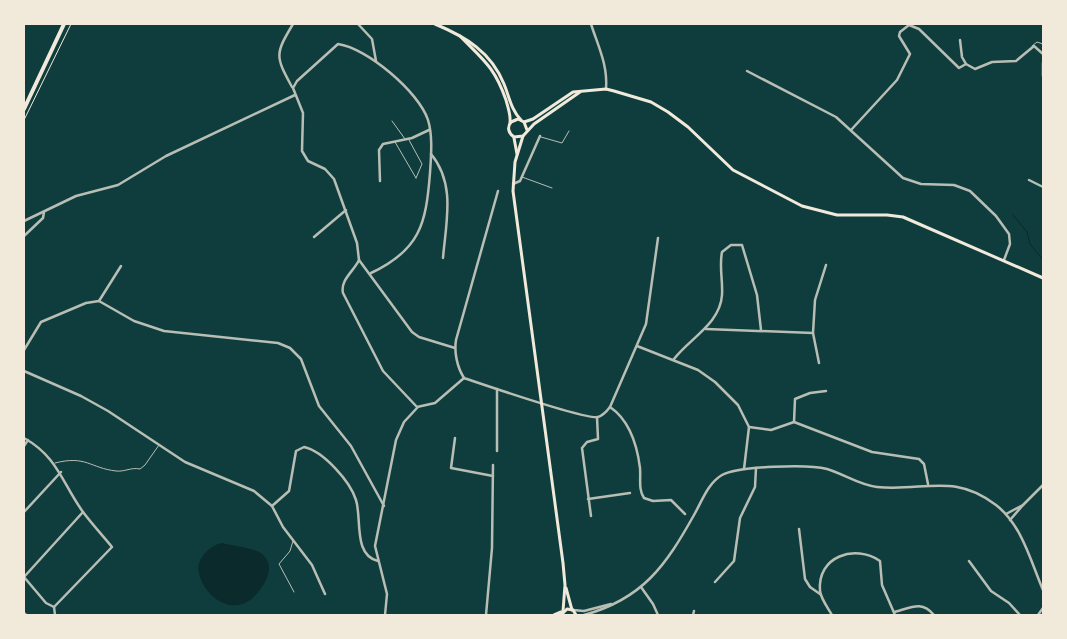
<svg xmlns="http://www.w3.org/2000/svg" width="1067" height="639" viewBox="0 0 1067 639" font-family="Rubik,sans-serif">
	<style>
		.water { fill: #0a2a2b }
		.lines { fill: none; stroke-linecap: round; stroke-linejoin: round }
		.stream { stroke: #0a2a2b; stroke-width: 1 }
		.path { stroke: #f1e9da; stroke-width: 1 }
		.service { stroke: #b8beb3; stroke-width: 1 }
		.minor { stroke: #b8beb3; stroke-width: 2.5 }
		.tertiary { stroke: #b8beb3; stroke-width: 2.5 }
		.secondary { stroke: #f1e9da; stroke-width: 3 }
		.primary { stroke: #f1e9da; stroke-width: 4 }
	</style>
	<rect width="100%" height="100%" fill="#0f3d3e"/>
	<path class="water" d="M222 543C233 546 249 547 259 552 280 564 263 590 250 600 230 615 204 596 199 573 195 560 210 545 222 543Z"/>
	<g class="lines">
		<polyline class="stream" points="1013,215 1027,232 1030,244 1043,260"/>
		<polyline class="path" points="24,120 71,24"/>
		<g class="service">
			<polyline points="1032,46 1037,42 1043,44"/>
			<polyline points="392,121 405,139"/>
			<polyline points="541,137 562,143 569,131"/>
			<polyline points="409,140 422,164 416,178"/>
			<polyline points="395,142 416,178"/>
			<polyline points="522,177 552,188"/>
			<path d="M55 463C86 455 90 468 116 471 125 472 131 467 140 469L145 465 159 445"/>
			<polyline points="293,541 290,551 279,564 294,592"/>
		</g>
		<g class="minor">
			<polyline points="358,24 372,39 376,61"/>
			<polyline points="1043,63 1043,76"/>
			<polyline points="966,64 975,69 992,62 1016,61 1034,46 1043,54"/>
			<polyline points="747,71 836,117 903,178 921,184 954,185 970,191 996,216 1009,234 1010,244 1004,260"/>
			<path d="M292 87C275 56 275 54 293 24"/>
			<polyline points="851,130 897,80 910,54 899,36 900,32 909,25 919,29 959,68 966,64 962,57 960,40"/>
			<path d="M431 154C456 184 446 222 443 258"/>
			<polyline points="1029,180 1043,187"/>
			<polyline points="380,181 379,150 383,144 412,138 429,130"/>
			<polyline points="513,184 520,181 540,136"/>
			<polyline points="24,221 76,196 118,185 166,156 295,95"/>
			<polyline points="24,236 43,218 44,212"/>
			<polyline points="314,237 346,210"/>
			<polyline points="359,260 412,332 419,337 455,348"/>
			<path d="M371 273C420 250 426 224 430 173 431 157 433 136 428 120 419 92 367 48 338 44L297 81 293 88 303 113 302 151 308 161 325 169 334 179 357 243 359 260C354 271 340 280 343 293L383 371 417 407 435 403 464 378"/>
			<polyline points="99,301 134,321 164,331 278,343 290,348 301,359 319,406 351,446 384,506"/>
			<polyline points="99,301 121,266"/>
			<polyline points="706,329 813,333 815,300 826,265"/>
			<polyline points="813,333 819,363"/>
			<polyline points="637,346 698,370 715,382 738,405 749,427 744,469"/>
			<polyline points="24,350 41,322 86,303 99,301"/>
			<path d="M674 359C690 338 720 324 722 295 723 280 719 267 722 252L731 245H742L757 295 761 330"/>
			<polyline points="24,371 81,396 108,411 185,462 254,491 272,506 283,527 312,565 325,594"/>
			<path d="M464 378C482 384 586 420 598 417 604 415 607 411 610 407L646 324 658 238"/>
			<path d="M464 378C457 367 454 352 456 340L498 191"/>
			<path d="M610 407C629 420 637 444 640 468 641 478 638 489 644 498L653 501 671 500 685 514"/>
			<polyline points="794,422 795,399 810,393 826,391"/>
			<polyline points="749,427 771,430 794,422 872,452 919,459 924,464 928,484"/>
			<path d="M24 438C58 457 62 483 83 512 92 524 103 536 112 547L54 607 46 603 24 577"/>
			<polyline points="455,438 451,468 493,476"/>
			<polyline points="24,446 28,440"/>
			<polyline points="497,451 497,389"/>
			<polyline points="588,499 630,493"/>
			<polyline points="1023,505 1043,485"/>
			<path d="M272 506 289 491 296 451 304 447C323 451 350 481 356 500 362 519 353 555 378 561"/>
			<polyline points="24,512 61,472"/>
			<polyline points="1006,514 1023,505 1010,520"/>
			<polyline points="591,516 582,448 587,442 598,439 597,417"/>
			<polyline points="799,529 805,579 810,587 820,594"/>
			<polyline points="969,561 991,591 1009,603 1020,615"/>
			<polyline points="24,577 83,512"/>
			<polyline points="715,582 734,561 740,518 755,487 756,468"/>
			<polyline points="641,587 653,604 658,615"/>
			<polyline points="54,607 55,615"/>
			<path d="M894 612C911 608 921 600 934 615"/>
			<polyline points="24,613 26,615"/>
			<polyline points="385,615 387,594 375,546 396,440 404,422 417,408"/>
			<polyline points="486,615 492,548 493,465"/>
			<polyline points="693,615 694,611"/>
			<path d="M832 615C828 608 821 599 820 591 817 556 855 544 880 561L882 585 895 615"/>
			<polyline points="1038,615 1043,608"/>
			<polyline points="1042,615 1043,615"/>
		</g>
		<g class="tertiary">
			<path d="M591 24C598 46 608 65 606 89"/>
			<polyline points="573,610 584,611 611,604"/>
			<path d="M584 615C643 599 666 565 694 515 702 501 708 483 722 475 739 466 808 464 827 469 844 474 859 485 877 487 923 492 953 472 996 505 1022 525 1031 562 1043 590"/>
		</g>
		<g class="secondary">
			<path d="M435 24C466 37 491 52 504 84 509 96 511 110 521 120"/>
			<path d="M460 36C483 60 494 66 506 100 508 108 511 115 510 123"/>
			<polyline points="524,122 533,119 573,92 606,89 614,91 651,102 668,112 688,127 733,170 802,206 837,215 887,215 903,217 1043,278"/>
			<path d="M527 130 524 122 518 119 511 122C507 127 508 133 514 137L523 136 534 124 580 92"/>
			<polyline points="523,136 515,162 513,191 563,563 565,585 563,611"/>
			<polyline points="514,138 517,154"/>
			<polyline points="566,588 572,610"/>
			<polyline points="554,615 561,612"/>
			<polyline points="561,615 567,609 573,610 576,615"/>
		</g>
		<polyline class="primary" points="24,109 64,24"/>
	</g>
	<rect width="1067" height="639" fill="none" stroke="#f1e9da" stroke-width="50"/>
</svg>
